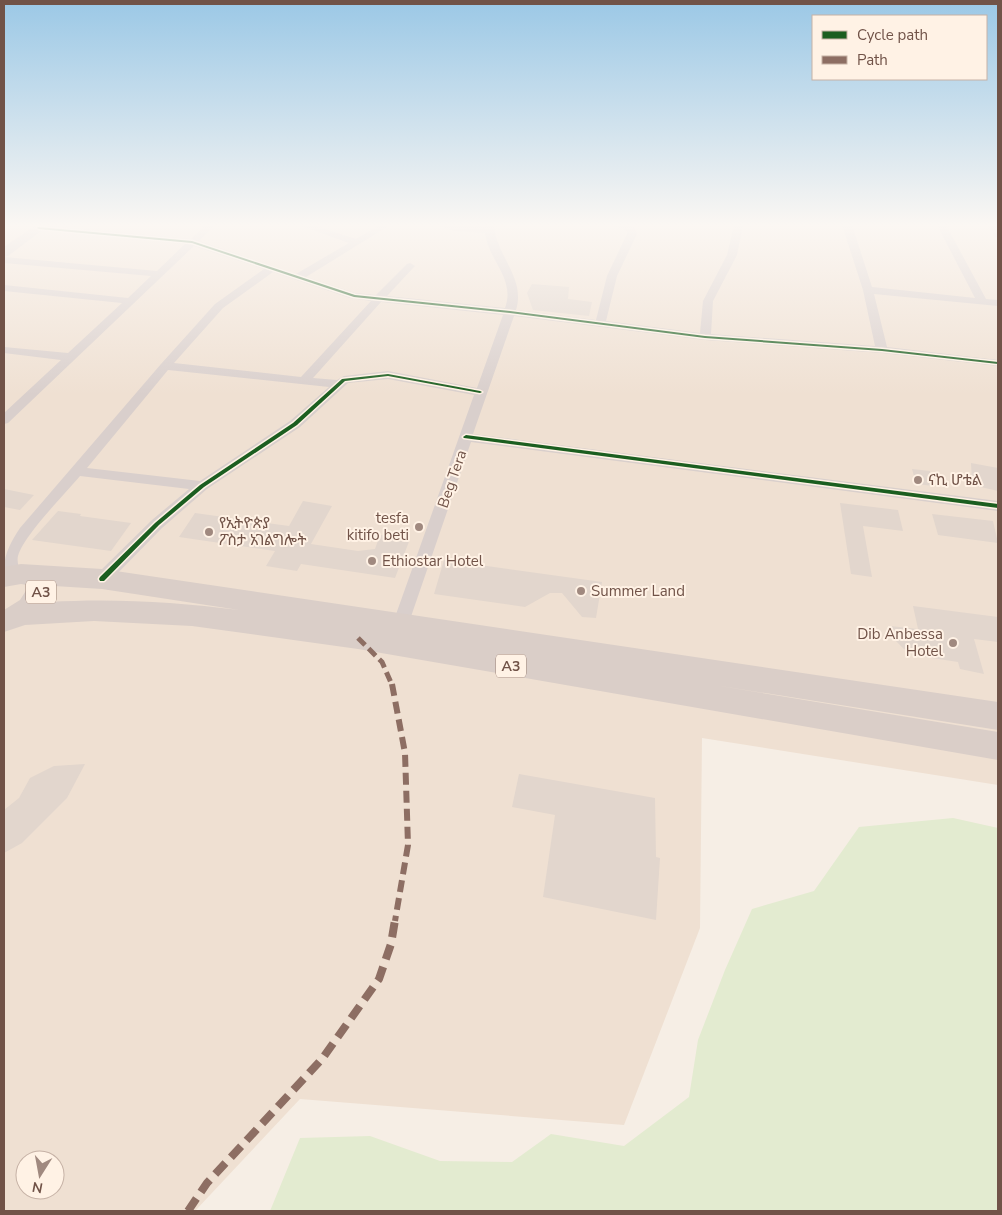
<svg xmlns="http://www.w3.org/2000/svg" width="1002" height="1215" viewBox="0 0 1002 1215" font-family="'Nunito Sans','Noto Sans Ethiopic',sans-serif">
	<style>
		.residential { fill: #efe0d2; fill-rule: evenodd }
		.green { fill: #e3ebd0 }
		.building { fill: #e2d6cd }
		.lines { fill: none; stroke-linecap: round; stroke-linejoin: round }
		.minor { fill: #d9cfcc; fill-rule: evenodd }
		.tertiary { fill: #d9cfcc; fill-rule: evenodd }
		.trunk { fill: #dacec8; fill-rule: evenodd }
		.quiet-far2 { stroke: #8d6e63; stroke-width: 5; stroke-dasharray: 10 5; stroke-linecap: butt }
		.quiet-far1 { stroke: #8d6e63; stroke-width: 6; stroke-dasharray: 12 6; stroke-linecap: butt }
		.quiet { stroke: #8d6e63; stroke-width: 8; stroke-dasharray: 15 8; stroke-linecap: butt }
		.cycleway-casing { stroke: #fff2e5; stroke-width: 3 }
		.cycleway { fill: #1b5e20; fill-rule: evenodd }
		.poi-dot { fill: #a0897f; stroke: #fff2e5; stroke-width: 2 }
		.labels { text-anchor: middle; stroke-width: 4; stroke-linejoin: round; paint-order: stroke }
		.shield { fill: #fff2e5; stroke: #9c8377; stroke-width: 1 }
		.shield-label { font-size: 14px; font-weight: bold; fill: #715348 }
		.street-label { font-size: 15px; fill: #715348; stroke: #fff2e5 }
		.poi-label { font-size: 15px; fill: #715348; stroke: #fff2e5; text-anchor: start }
	</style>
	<rect width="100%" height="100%" fill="#f6eee5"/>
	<path class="residential" d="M4 225H998V785L702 738 700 928 624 1125 300 1099 195 1211H4ZM25 1160H55V1190H25Z"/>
	<polygon class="green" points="953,818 998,828 998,1211 270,1211 300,1138 370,1136 440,1161 512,1162 551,1134 624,1146 689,1097 698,1040 725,970 752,909 814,891 859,827"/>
	<g class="building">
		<polygon points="532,284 569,287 568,299 592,302 589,316 533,310 527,293"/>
		<polygon points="971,463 998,468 998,491 972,485"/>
		<polygon points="912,469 930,471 934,486 916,484"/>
		<polygon points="4,489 34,495 20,510 4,507"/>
		<polygon points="303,501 332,506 311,544 358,551 375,549 380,535 410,539 395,578 301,564 297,571 266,566 275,551 179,537 195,513 289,526"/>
		<polygon points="840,503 898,510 903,531 863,526 872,577 851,574"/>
		<polygon points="58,511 81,514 80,516 131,523 111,551 32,540"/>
		<polygon points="932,514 993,521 998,543 938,535"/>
		<polygon points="444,560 602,582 596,618 582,617 562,593 550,593 525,607 434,594"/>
		<polygon points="913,606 998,617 998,642 974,639 984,674 960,669 958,662 919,656 904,649 894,639 890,626 918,629"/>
		<polygon points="85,764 67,798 22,843 4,853 4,810 19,798 30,778 54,766"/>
		<polygon points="519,774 655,798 656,857 660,858 656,920 543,897 555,815 512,807"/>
	</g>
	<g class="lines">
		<g class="minor">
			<path d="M39 225 191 239 206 225H215L199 241 296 274 349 243 299 225H312L356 239 380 225H390L306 277 355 293 376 295 407 264 410 263 415 266 413 268 387 296 505 308C516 279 488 260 485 233L454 231 438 225 485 227 486 225H494C496 256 526 278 516 310L596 320 607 276 627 234V231L613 225 634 227 637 234 617 276 606 321 700 333 703 301 727 255 734 225H743L737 255 713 301 711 334 875 346 863 290 842 225H852L872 287 975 298 937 225H946L986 299 998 300V306L874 294 887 347 998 360V366L882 353 705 340 514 316 473 434 998 501V511L471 442 405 634 403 639 397 641 391 639 389 634 474 395 388 379 348 383 300 427 207 489 162 528 108 583H96L94 579 96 575 152 520 189 489 80 476C65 494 24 535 18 556 16 564 22 571 18 579H6C0 561 10 543 20 528L161 364 215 304 264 269 194 246 8 423 4 424V413L61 360 4 353V347L68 353 122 303 4 291V285L128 298 151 276 4 263V257L157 271 185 244 36 230 34 228ZM273 272 350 298 371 301 301 377 174 363 223 308ZM381 302 503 315 477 388 388 371 344 376 337 380 313 378ZM168 370 329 387 290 421 200 481 87 468Z"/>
			<polygon points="988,225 996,225 998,238 995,237"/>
		</g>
		<polygon class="tertiary" points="36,225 49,225 8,256 4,257 4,247"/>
		<path class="trunk" d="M21 564 102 569 998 702V730L714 685 998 732V760L358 649 192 626 94 621 25 625 4 632V610L20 600 27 589V585L21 584 4 587V567ZM54 586 102 589 239 610C176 602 113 598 49 602Z"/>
		<polyline class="quiet-far2" points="358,638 382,662 392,685"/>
		<polyline class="quiet-far1" points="392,684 405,753 408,845 395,921"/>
		<polyline class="quiet" points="188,1211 207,1183 322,1059 379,979 391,944 395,920"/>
		<g class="cycleway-casing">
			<g id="cycleway">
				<polygon points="38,227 192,241 355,295 510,311 705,336 882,349 998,362 998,364 882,351 705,338 510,313 354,297 192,243 39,229 37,228"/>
				<polygon points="388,374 480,391 482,392 480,393 388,376 345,381 297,425 204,487 159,525 104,581 100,581 99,579 100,577 155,523 200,485 293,423 342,379"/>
				<polygon points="466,435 998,504 998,508 464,438 463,437"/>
			</g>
		</g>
		<use href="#cycleway" class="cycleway"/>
	</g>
	<linearGradient id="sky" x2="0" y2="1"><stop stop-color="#9bc8e6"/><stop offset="0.57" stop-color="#fbf7f3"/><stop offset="1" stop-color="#fbf7f3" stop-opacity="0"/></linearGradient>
	<rect width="1002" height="395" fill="url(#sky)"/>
	<g class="poi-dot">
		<circle cx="918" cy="480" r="5"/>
		<circle cx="419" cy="527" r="5"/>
		<circle cx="209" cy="532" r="5"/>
		<circle cx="372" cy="561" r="5"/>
		<circle cx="581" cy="591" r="5"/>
		<circle cx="953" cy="643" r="5"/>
	</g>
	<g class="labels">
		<g class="shield">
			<rect x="26" y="580.5" width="30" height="23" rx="4"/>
			<rect x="496" y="654.5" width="30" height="23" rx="4"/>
		</g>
		<g class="shield-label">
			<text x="41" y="597">A3</text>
			<text x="511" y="671">A3</text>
		</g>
		<g class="street-label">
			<text transform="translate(452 479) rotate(-71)" y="5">Beg Tera</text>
		</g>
		<g class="poi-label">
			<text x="928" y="485">ናኪ ሆቴል</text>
			<text x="409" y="523" text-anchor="end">tesfa<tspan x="409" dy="17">kitifo beti</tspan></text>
			<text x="219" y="528">የኢትዮጵያ<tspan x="219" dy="17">ፖስታ አገልግሎት</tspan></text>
			<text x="382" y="566">Ethiostar Hotel</text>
			<text x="591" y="596">Summer Land</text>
			<text x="943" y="639" text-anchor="end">Dib Anbessa<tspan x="943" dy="17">Hotel</tspan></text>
		</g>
	</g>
	<rect width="1002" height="1215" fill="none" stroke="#715348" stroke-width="10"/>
	<rect x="812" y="15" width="175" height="65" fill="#fff2e5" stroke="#c6b2a6"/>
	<rect x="822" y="31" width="25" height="8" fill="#1b5e20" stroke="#c6b2a6"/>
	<text x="857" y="40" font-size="15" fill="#715348">Cycle path</text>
	<rect x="822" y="56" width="25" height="8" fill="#8d6e63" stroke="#c6b2a6"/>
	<text x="857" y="65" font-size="15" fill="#715348">Path</text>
	<g transform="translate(40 1175) rotate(191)"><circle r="24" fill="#fff2e5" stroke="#c6b2a6"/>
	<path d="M0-4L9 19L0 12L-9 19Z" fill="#a0897f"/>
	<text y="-8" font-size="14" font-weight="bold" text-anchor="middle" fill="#715348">N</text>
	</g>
</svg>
